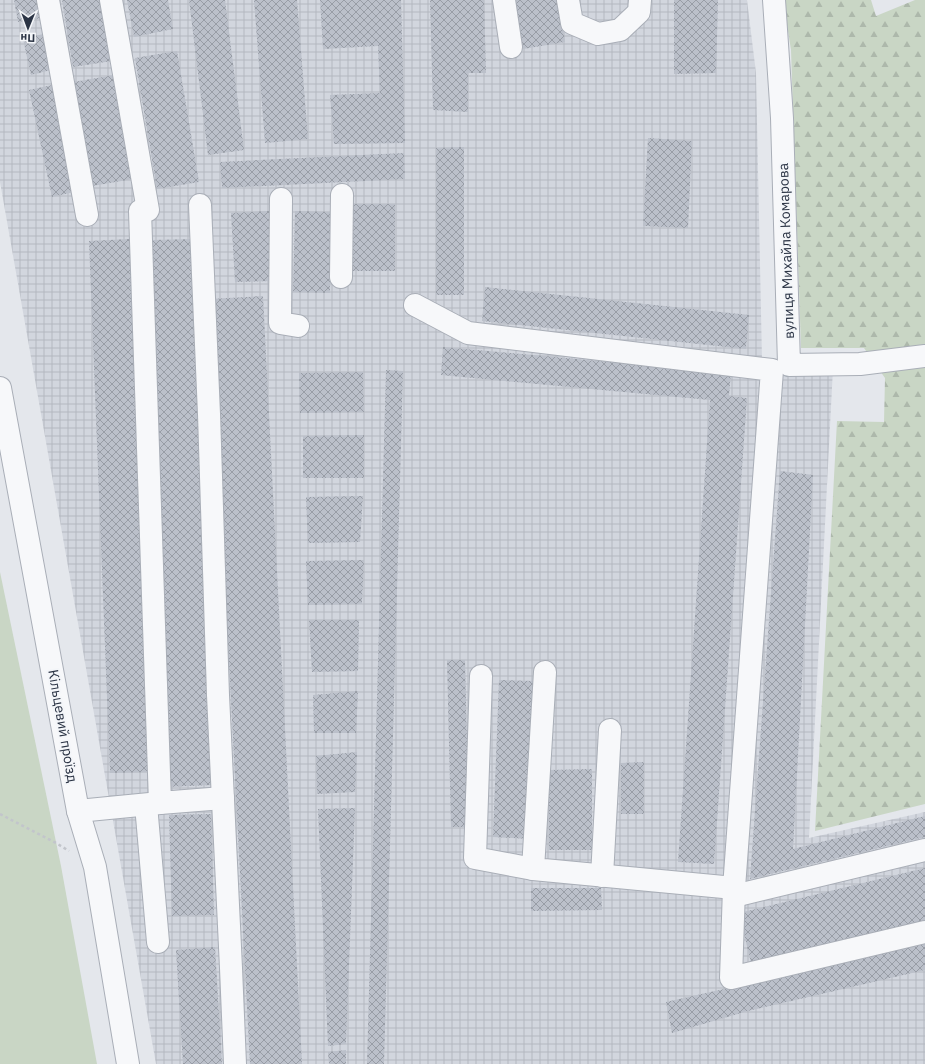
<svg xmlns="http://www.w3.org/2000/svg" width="925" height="1064" viewBox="0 0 925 1064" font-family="'IBM Plex Sans',sans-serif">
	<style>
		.industrial { fill: url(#industrial-grid) }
		.grass { fill: #c9d6c5 }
		.forest { fill: url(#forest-firs) }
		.building { fill: url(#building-cross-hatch) }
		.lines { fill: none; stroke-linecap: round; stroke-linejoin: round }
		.minor-casing { stroke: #a9aeb7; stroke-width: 24 }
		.path { stroke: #c2c5cb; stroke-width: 2.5; stroke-dasharray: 3 3; stroke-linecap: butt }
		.minor { stroke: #f7f8fa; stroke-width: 22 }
		.labels { text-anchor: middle; stroke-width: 4; stroke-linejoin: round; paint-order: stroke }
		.street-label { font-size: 14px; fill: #2b3445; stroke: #f4f6f9 }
	</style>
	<defs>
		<pattern id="industrial-grid" width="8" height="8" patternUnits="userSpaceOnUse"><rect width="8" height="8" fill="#d2d6de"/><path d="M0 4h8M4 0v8" fill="none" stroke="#b4b8c0"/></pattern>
		<pattern id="forest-firs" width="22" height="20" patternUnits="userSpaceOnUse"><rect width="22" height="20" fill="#c9d6c5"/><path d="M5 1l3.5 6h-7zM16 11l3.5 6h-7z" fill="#adb8ab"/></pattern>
		<pattern id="building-cross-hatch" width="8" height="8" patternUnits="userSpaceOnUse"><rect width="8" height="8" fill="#bbc0ca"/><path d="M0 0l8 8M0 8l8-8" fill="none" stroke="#989da6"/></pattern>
	</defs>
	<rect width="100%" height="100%" fill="#e4e7ec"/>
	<polygon class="industrial" points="0,0 747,0 756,73 762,360 833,368 809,838 925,812 925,1064 156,1064 0,182"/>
	<polygon class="grass" points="0,572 61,866 97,1064 0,1064"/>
	<polygon class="forest" points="783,0 871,0 876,16 915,0 925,0 925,804 815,831 837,421 884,422 885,378 864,348 801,348 791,50"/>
	<g class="building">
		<polygon points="14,0 39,0 42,18 18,22"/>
		<polygon points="62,0 102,0 112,61 73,67"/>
		<polygon points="127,0 168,0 173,29 134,37"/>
		<polygon points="189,0 225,0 244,150 208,155"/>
		<polygon points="254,0 297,0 308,139 265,143"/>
		<polygon points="320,0 401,0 405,143 334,144 330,95 380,93 378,46 323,49"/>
		<polygon points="430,0 484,0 486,73 468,73 468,112 433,110"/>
		<polygon points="515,0 558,0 565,42 523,49"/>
		<polygon points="674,0 718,0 716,73 674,74"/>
		<polygon points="43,34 51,70 31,75 23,39"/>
		<polygon points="177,51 199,182 157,189 135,58"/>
		<polygon points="115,75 133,179 92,186 73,82"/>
		<polygon points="52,85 74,192 52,197 29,90"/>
		<polygon points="648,138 692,141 688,228 643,226"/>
		<polygon points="464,147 464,295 436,295 436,148"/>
		<polygon points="404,153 405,179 222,188 220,162"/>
		<rect x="353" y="204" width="42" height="67"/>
		<polygon points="269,211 272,281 235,282 231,213"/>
		<polygon points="295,211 332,212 330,293 293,292"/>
		<polygon points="130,239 150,772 110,773 89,241"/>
		<polygon points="196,239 212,785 167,787 151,240"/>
		<polygon points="485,287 749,315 746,349 482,321"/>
		<polygon points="263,296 302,1064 250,1064 210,299"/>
		<polygon points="443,347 731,373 729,396 747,398 714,864 678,862 710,400 441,375"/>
		<polygon points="386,370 403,371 384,1064 367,1064"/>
		<polygon points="363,372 364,412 300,413 299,373"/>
		<polygon points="364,435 364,478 303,478 303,436"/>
		<polygon points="780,471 813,475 793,849 925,816 925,837 750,879"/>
		<polygon points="363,496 360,542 308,543 306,497"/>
		<polygon points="364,560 362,604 308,605 306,561"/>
		<polygon points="309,620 359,620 358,671 312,672"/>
		<polygon points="447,660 465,660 469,827 451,827"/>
		<polygon points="499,680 534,681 529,839 493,837"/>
		<polygon points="358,691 356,733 314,733 313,695"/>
		<polygon points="357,752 355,792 317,794 316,756"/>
		<polygon points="644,762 644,814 621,814 621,763"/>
		<polygon points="592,769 592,850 549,850 549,770"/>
		<polygon points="355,808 346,1044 328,1046 318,809"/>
		<polygon points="211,814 214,915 172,916 169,815"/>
		<polygon points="925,868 925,926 752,967 739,913"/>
		<polygon points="531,888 601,888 602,910 531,911"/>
		<polygon points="925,944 925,970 748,1011 672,1033 666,1002"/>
		<polygon points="215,947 222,1064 183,1064 176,950"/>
		<polygon points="346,1050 346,1064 329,1064 328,1052"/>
	</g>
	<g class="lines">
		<g class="minor-casing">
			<g id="minor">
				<polyline points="48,0 87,215"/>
				<polyline points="111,0 148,210"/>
				<polyline points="504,0 511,47"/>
				<polyline points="568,0 572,23 598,34 620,30 639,12 640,0"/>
				<polyline points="774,0 782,118 789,365 860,364 925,356"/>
				<polyline points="281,199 280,323 298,326"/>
				<polyline points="200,205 209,414 218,695 231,968 235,1064"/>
				<polyline points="140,211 160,803 223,798"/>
				<polyline points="341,277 342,195"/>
				<polyline points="415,305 468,333 772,370 734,888 533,869 545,672"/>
				<polyline points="0,388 78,811 95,867 128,1064"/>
				<polyline points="481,676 475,858 533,869"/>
				<polyline points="146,805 158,942"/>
				<polyline points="78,811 160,803"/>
				<polyline points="602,876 610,730"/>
				<polyline points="734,888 731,978 925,932"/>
				<polyline points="734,896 925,850"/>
			</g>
		</g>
		<polyline class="path" points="0,814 56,843 69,851"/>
		<use href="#minor" class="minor"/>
	</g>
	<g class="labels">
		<g class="street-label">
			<text transform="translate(786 251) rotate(-92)" y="5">вулиця Михайла Комарова</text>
			<text transform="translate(63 726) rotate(80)" y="5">Кільцевий проїзд</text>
		</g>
	</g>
	<g transform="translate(28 28) rotate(181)" stroke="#f4f6f9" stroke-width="3" paint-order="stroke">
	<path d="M0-3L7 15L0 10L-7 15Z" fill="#2b3445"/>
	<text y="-6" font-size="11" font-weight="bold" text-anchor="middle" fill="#2b3445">Пн</text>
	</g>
</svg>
